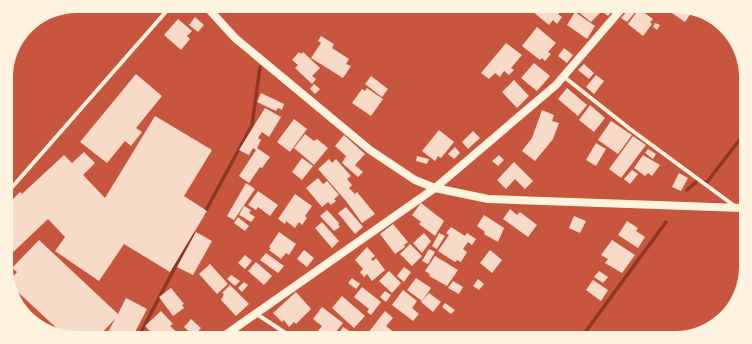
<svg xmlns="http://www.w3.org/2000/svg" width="752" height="344" viewBox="0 0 752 344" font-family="Mulish,sans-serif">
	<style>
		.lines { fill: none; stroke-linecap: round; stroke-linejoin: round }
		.stream { stroke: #8f3625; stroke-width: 3.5 }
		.building { fill: #f7dbc8 }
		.minor { stroke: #fff3e0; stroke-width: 4 }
		.primary { stroke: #fff3e0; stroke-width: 8 }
		.trunk { stroke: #fff3e0; stroke-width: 8 }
	</style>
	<rect width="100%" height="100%" fill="#c8553d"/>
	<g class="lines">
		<g class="stream">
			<polyline points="704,182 707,182 744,134"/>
			<polyline points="687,190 696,182"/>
			<polyline points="204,214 252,125 260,67"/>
			<polyline points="138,338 193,233"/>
			<polyline points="581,338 666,222"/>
		</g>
	</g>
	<g class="building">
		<polygon points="536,6 564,6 558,14 562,17 557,24 553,20 549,25 532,11"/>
		<polygon points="571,6 592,6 600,13 591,22"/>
		<polygon points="595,6 613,6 615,8 608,16"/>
		<polygon points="672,6 675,6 693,10 685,22 669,11"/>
		<polygon points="633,7 637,10 627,22 621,18 629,9 630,11"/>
		<polygon points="639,9 653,19 650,22 652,24 643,36 628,24"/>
		<polygon points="575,12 595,26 587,39 567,25"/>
		<polygon points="195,17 204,25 198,32 189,25"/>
		<polygon points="178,19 192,31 187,36 190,39 181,50 164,35"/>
		<polygon points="655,23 660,25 657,30 653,27"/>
		<polygon points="537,27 556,43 548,52 551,54 545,61 542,58 540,60 522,46"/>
		<polygon points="321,36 334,44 332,48 349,59 346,64 351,66 343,78 311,58 321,43 318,41"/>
		<polygon points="506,43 522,55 511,68 514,70 509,75 504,71 500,77 495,73 489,79 481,73"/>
		<polygon points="564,48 573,55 567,63 558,56"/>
		<polygon points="299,52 301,54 303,52 320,68 312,76 316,79 312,84 295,68 298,65 292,60"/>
		<polygon points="534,63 550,76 537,91 521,78"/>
		<polygon points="584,64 594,73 589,79 578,70"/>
		<polygon points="136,74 162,96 136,128 142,132 131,146 125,141 107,163 80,142"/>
		<polygon points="596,75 604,81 594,94 586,87"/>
		<polygon points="371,76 388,89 382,97 365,84"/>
		<polygon points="514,80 529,96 517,108 502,92"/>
		<polygon points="314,84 320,89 315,94 310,89"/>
		<polygon points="367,88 383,99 371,116 352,103 362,89 365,91"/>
		<polygon points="567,88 587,105 578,116 558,99"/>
		<polygon points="261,93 284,104 282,110 278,108 276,111 257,102"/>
		<polygon points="590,105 605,118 594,132 579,120"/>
		<polygon points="265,108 281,117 269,137 262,132 258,138 261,140 257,148 270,157 262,168 260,167 249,183 239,176 256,150 253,148 249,155 239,150"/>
		<polygon points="542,110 554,115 552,121 559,123 553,139 535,161 522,151 532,138"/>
		<polygon points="155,116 212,150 184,196 207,211 170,272 124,244 99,281 55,251 65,237 48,219 7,258 7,205 20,192 22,194 64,155 72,163 84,152 95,163 83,175 105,198"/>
		<polygon points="294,119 307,129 290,152 277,142"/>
		<polygon points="611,121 632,135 618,154 598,140"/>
		<polygon points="439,130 454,142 441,158 438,156 435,161 422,151"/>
		<polygon points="473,131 480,138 468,149 462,142"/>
		<polygon points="305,134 314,141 317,139 328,148 314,165 294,148"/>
		<polygon points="344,135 365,154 355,165 363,172 358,177 342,163 346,156 335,146"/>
		<polygon points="633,136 646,145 621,178 609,169"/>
		<polygon points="596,143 606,149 596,166 586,160"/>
		<polygon points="455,147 460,153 454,159 448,154"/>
		<polygon points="648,149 656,154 653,159 645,153"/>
		<polygon points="499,155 504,160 498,166 492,161"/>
		<polygon points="643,155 660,165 652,176 648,173 645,176 634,168"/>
		<polygon points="417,156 429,159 427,164 416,161"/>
		<polygon points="302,158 313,166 302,180 292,172"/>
		<polygon points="329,159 332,163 336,159 351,176 347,179 352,185 349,188 355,194 357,192 375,214 362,223 346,201 318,169"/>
		<polygon points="514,162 533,181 525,189 515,179 506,189 497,180"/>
		<polygon points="632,170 638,174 630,184 624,179"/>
		<polygon points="679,173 688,178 681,191 672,187"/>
		<polygon points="318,178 323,184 327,181 339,195 334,199 336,201 331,205 328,202 322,207 306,188"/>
		<polygon points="246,183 255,189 234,220 227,216"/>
		<polygon points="258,191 278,205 270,216 258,207 256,210 248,205"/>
		<polygon points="295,194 312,206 305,216 307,218 302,225 299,222 295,228 286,221 285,224 278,219"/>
		<polygon points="421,203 444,221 435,236 419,224 421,222 412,215"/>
		<polygon points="244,206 251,210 249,213 255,217 251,222 239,215"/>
		<polygon points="346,207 363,227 355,234 338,213"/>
		<polygon points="510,209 517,215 520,212 537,225 528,237 503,219"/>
		<polygon points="327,210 339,223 338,224 340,227 334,231 320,216"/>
		<polygon points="484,215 504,228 498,242 484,234 485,232 477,226"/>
		<polygon points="574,216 586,221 580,233 569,228"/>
		<polygon points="238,217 249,226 245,231 234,223"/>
		<polygon points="627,221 638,228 636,231 645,237 638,248 618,235"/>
		<polygon points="322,222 339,241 332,248 315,228"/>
		<polygon points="393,224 408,242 404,245 405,247 395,254 380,234"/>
		<polygon points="451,227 465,236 467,233 476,239 472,245 468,242 463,249 467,252 461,262 457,260 455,262 438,251 449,235 446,233"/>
		<polygon points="196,232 212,241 193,275 177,267"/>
		<polygon points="279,232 296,244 289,255 286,253 281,259 269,250 271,248 269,247"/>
		<polygon points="424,233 431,241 422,253 413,243"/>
		<polygon points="439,233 445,236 437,249 432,246"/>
		<polygon points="39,240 118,314 126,298 147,309 132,338 120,338 108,332 115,319 97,338 77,338 64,335 8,283 8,282 17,272 12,268"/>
		<polygon points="612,240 635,255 622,273 605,263 608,259 601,255"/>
		<polygon points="410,244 422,256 412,266 400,254"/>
		<polygon points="367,247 375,256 371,259 373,261 376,258 385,270 372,281 367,274 364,277 360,272 363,269 355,260"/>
		<polygon points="429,249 435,252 428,264 422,261"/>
		<polygon points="304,250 314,258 307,267 297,259"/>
		<polygon points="490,250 502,260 492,273 480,263"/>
		<polygon points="266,253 284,266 278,273 260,260"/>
		<polygon points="245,255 252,261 245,269 238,263"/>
		<polygon points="435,256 458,270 447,286 429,276 430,274 425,271"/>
		<polygon points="256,262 272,276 264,285 248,271"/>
		<polygon points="210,264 228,284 217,294 199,274"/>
		<polygon points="404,267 411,272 404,282 397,276"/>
		<polygon points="389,271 401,283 392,293 379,281"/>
		<polygon points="599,271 608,277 603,283 594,277"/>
		<polygon points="231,275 240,281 235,286 227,279"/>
		<polygon points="352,278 360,284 356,289 348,283"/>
		<polygon points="416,278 431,288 422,301 407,290"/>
		<polygon points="478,279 484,284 479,290 473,286"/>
		<polygon points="593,280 608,290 601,301 586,290"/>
		<polygon points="453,281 463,287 459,294 448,288"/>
		<polygon points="244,282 248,285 242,292 238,288"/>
		<polygon points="230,285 249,304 236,316 221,300 224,294 222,293"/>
		<polygon points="362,287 381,302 371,315 367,312 369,309 354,297"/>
		<polygon points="171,288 184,304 182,305 184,308 173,316 159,297"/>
		<polygon points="403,290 417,301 412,308 419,314 413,321 392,305"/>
		<polygon points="385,291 391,295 386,302 380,297"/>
		<polygon points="296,292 311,309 296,324 294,322 289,327 284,320 282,322 273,313"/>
		<polygon points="429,293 441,302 433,312 421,302"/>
		<polygon points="342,296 365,316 354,328 332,308"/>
		<polygon points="445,303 455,310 451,314 442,307"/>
		<polygon points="322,307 343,323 331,338 324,338 317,332 322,326 313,319"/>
		<polygon points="161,311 173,324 170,326 180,335 176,338 165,338 162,335 157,338 145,326"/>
		<polygon points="385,311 393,318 386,326 395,333 390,338 364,338"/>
		<polygon points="191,319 201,328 194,336 184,327"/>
		<polygon points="343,327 356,335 354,338 336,338"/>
	</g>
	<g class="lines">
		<g class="minor">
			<polyline points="563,76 630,129 736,207"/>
			<polyline points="7,193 171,6"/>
			<polyline points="255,313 293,338"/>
		</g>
		<polyline class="primary" points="435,188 488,199 742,208"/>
		<g class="trunk">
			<polyline points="206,6 235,38 370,150 415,180 435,188"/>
			<polyline points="221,338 435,188 556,85 624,6"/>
		</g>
	</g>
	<path d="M0 0H752V344H0ZM77 13H675A64 64 0 0 1 739 77V267A64 64 0 0 1 675 331H77A64 64 0 0 1 13 267V77A64 64 0 0 1 77 13Z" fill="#fff3e0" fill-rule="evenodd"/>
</svg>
